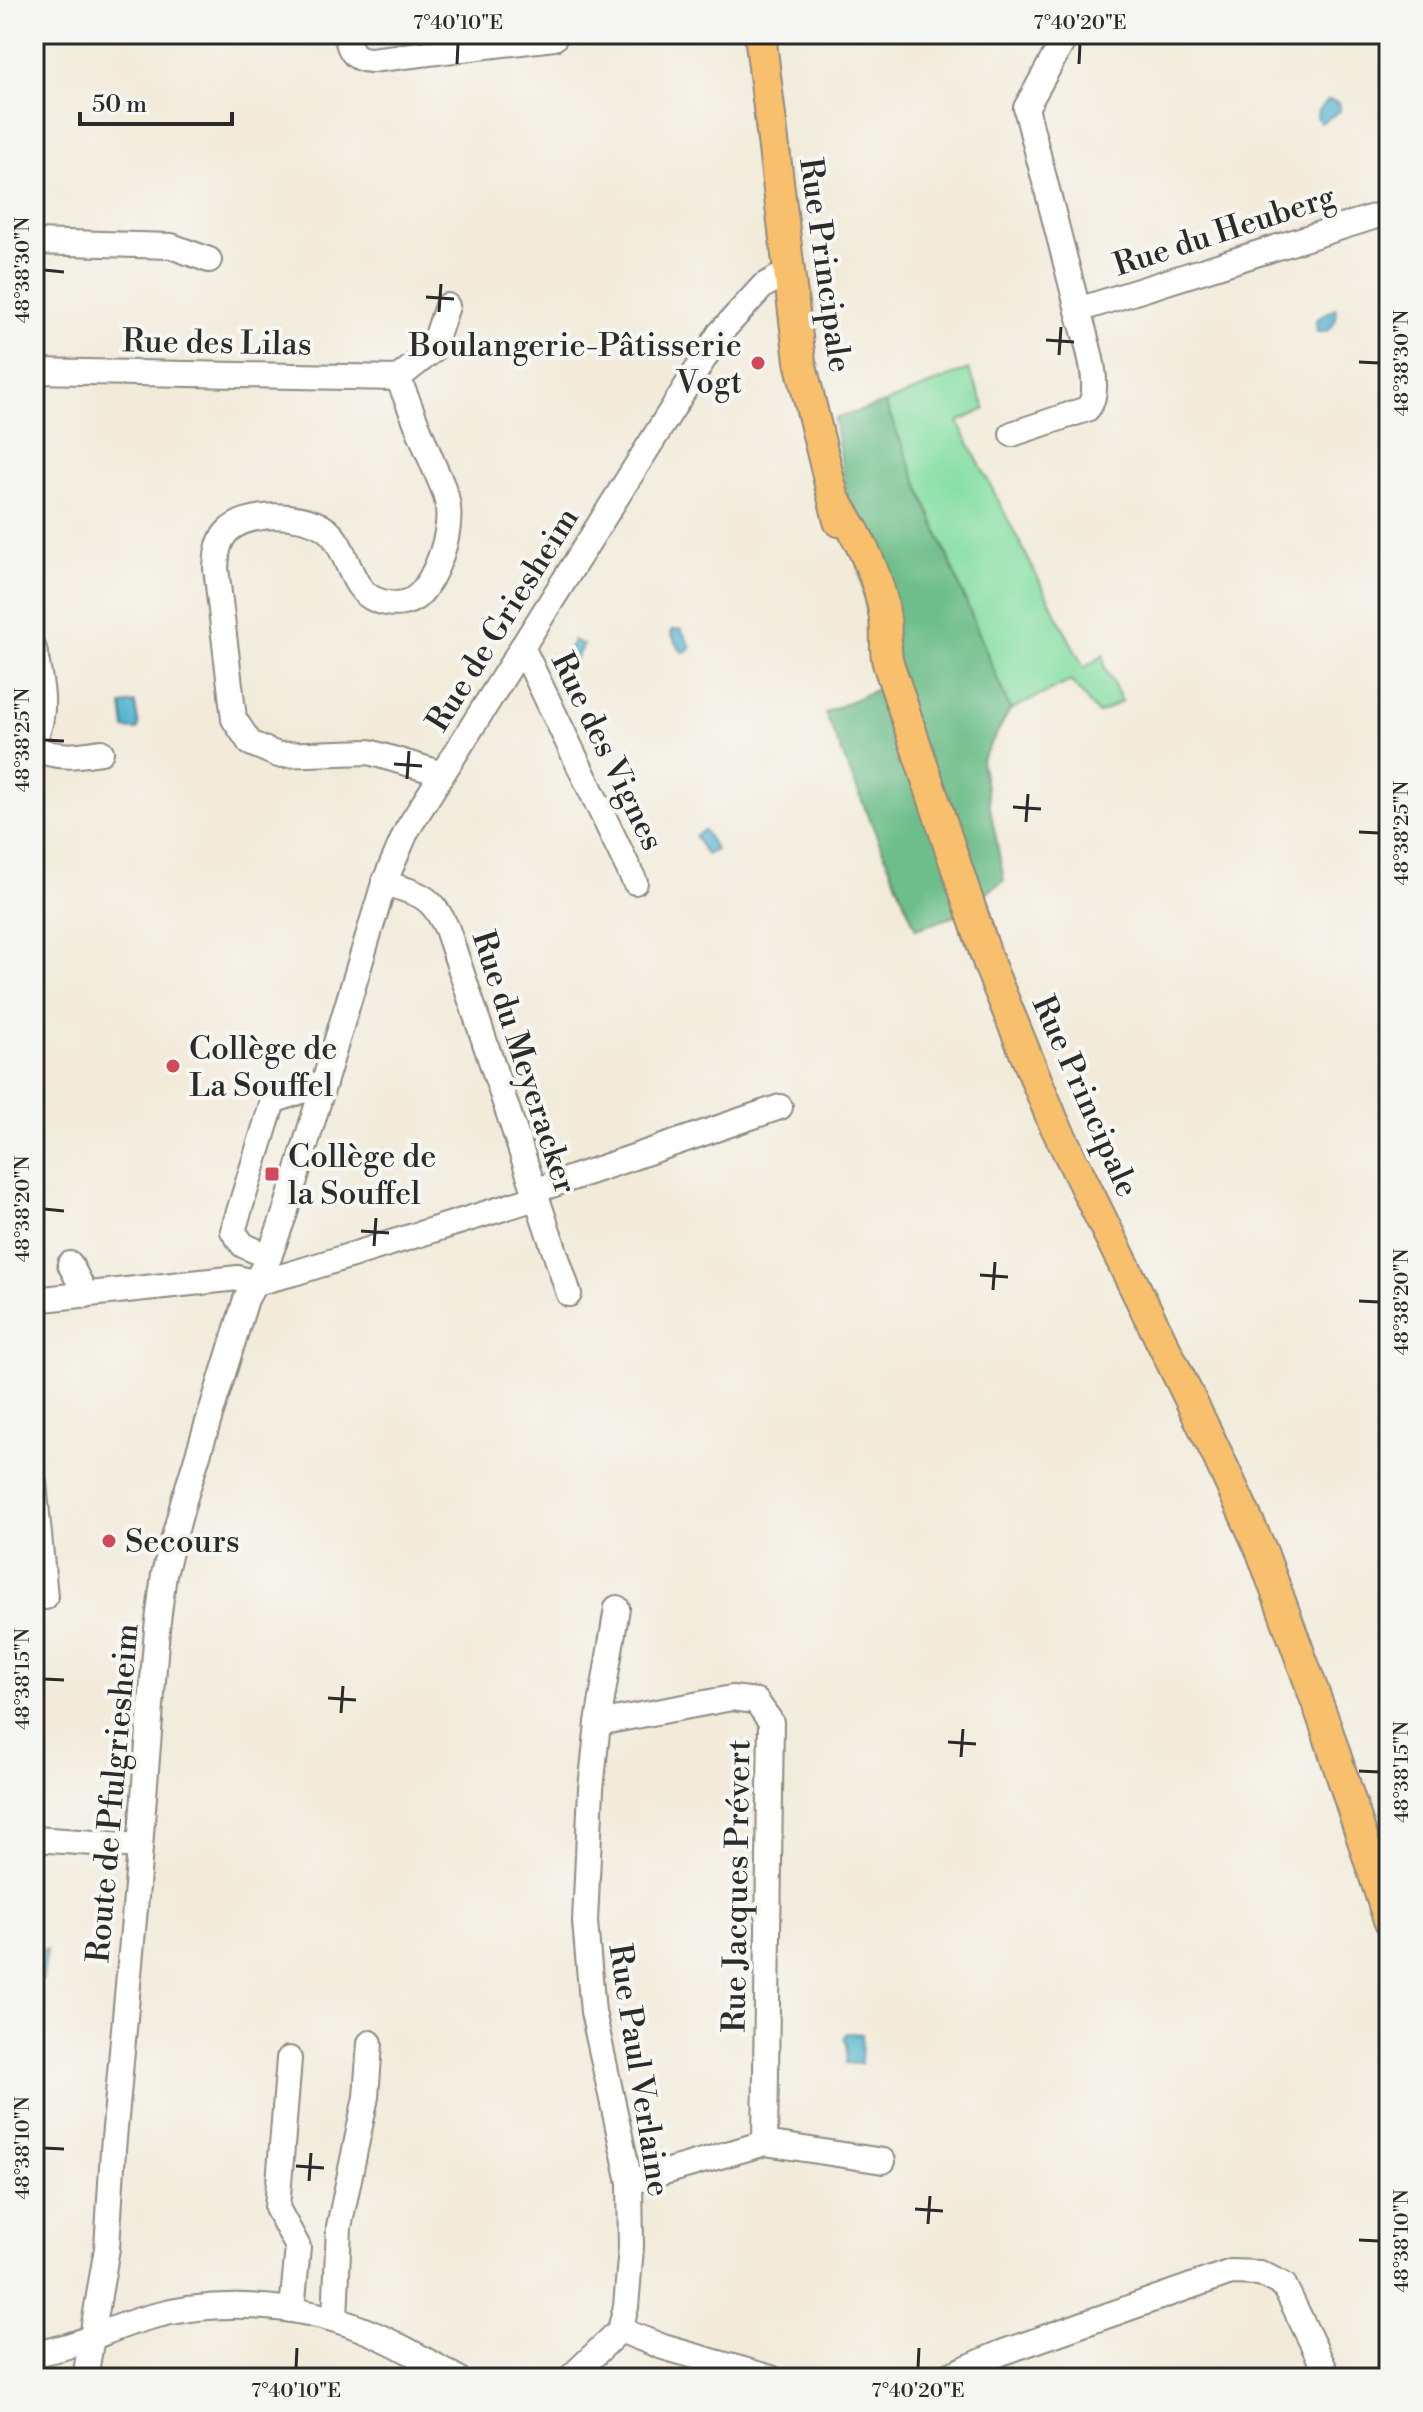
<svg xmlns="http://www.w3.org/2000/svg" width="1423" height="2412" viewBox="0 0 1423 2412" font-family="'Libre Bodoni',serif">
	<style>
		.green { fill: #87dfa4; stroke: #598568; stroke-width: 2 }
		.forest { fill: #6dbe8a; stroke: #4c745a; stroke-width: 2 }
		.water { fill: #52b3d1; stroke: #3e6f7e; stroke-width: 2 }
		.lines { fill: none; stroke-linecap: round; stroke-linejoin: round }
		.minor-casing { stroke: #8e8b82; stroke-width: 28 }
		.major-casing { stroke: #8e8b82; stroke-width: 34 }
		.minor { stroke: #fff; stroke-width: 24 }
		.major { stroke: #f8bf6c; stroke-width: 30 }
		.ticks { fill: none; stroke: #2b2b2b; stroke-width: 3 }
		.poi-dot { fill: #d1495b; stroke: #f6f6f2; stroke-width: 3 }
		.labels { text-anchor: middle; stroke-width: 8; stroke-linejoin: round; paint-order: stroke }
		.street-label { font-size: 32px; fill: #2b2b2b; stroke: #f6f6f2 }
		.poi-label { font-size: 32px; fill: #2b2b2b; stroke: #f6f6f2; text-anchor: start }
		.neatline { fill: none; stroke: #2b2b2b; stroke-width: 3 }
		.ticks-label { font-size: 20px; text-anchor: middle; fill: #2b2b2b }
	</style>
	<rect width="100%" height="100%" fill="#f6f6f2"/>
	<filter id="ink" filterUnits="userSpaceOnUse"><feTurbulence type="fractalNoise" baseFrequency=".0125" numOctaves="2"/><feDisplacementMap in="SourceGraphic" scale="16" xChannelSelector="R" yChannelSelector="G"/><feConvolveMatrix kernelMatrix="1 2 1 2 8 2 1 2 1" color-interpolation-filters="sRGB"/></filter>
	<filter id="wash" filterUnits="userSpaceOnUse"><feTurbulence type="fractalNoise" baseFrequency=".006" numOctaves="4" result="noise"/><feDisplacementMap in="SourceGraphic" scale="32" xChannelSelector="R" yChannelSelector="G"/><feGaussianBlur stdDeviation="1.8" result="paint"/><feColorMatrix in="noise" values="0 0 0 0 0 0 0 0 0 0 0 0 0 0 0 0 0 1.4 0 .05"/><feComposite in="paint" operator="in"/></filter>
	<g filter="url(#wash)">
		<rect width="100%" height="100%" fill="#f2ebda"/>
		<polygon class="green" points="968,369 986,409 958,422 1084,668 1104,655 1104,666 1122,701 1098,714 1071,681 1010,710 885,403"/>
		<polygon class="forest" points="885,403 1010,710 981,761 1004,880 955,916 916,929 825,713 880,688 834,419"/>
		<g class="water">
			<polygon points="1329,100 1339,103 1340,111 1321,123 1317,118 1318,110"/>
			<path d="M1335 308C1339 317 1334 326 1326 332H1317L1316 320Z"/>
			<polygon points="681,629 691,647 685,652 681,651 671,634 672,630"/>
			<polygon points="573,640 583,645 571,667 562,662"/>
			<polygon points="135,703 139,727 137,730 125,729 122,705"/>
			<polygon points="704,830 716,850 706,855 695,836"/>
			<polygon points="35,1949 47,1950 42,1981 34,1980"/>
			<polygon points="847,2033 862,2034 861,2064 846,2063 847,2044 844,2039"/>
		</g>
	</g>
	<g filter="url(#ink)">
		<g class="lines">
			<g class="minor-casing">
				<g id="minor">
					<path d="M346 34C349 50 354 60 371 60L554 38"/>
					<polyline points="1062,34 1063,41 1026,108 1078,310 1389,212"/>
					<polyline points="34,242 171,246 209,260"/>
					<polyline points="34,371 398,378"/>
					<path d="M398 378C409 404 419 430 430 457 435 470 442 483 446 496 454 525 441 565 424 589 413 605 394 607 376 600 347 589 349 544 324 528 300 512 245 511 226 533 217 543 217 556 216 568L234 719 250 743 278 755 369 752 430 770 441 776"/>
					<polyline points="398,378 432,351 447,306"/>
					<path d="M1012 434 1087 409C1105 390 1084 334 1078 310"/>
					<polyline points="522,647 635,882"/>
					<path d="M34 649C40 680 49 710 34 740"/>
					<path d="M34 748C58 759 76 756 101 752"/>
					<path d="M384 883C419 894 431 894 447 929L569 1294"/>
					<polyline points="534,1191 780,1107"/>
					<polyline points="269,1257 243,1245 233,1231 273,1101 324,1083"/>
					<polyline points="70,1264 86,1295"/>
					<polyline points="34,1300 238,1278 256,1283 294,1273 536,1198"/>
					<polyline points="34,1483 45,1597"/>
					<polyline points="598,1723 732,1698 756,1701 771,1722 765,2143"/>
					<polyline points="34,1839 140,1846"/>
					<polyline points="289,2059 277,2208 298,2247 292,2310"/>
					<polyline points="630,2182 765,2143 883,2161"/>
					<polyline points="335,2319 339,2227 366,2097 370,2043"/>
					<polyline points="620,2330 663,2347 771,2378"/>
					<path d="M34 2353C75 2349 110 2327 150 2317 217 2299 294 2303 359 2328 393 2341 425 2360 457 2378"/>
					<polyline points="85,2378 107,2248 113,2150 137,1886 157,1629 164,1574 184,1500 246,1299 269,1257 285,1213 384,883 407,830 720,333 763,286 787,273"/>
					<polyline points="570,2378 620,2330 626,2307 631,2247 630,2182 593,2012 585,1922 591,1789 598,1723 617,1608"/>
					<polyline points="943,2378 1001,2353 1231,2272 1260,2273 1284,2285 1329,2378"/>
				</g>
			</g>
			<g class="major-casing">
				<g id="major">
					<polyline points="760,34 800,361 839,521"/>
					<path d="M836 502C858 534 881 580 885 619 887 634 884 649 888 663L990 967 1053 1121 1215 1450 1262 1552 1325 1724 1389 1920"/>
				</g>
			</g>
			<use href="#minor" class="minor"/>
			<use href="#major" class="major"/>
		</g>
	</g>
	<path class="ticks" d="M457 64 458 44M1079 64 1080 44M44 270 64 272M426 297 454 299M439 312 441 284M1046 340 1074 342M1059 355 1061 327M1359 362 1379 363M44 740 64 741M394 764 422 766M407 779 409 751M1013 807 1041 809M1026 822 1028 794M1359 832 1379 833M44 1209 64 1211M361 1231 389 1233M374 1246 376 1218M980 1275 1008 1277M993 1290 995 1262M1359 1301 1379 1302M44 1679 64 1680M328 1698 356 1700M341 1713 343 1686M948 1742 976 1744M961 1757 963 1729M1359 1771 1379 1772M44 2148 64 2149M296 2166 324 2168M309 2181 311 2153M915 2209 943 2211M928 2224 930 2196M1359 2240 1379 2241M296 2368 297 2348M918 2368 919 2348"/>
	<g class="poi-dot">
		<circle cx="758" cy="363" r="8"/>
		<circle cx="173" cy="1066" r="8"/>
		<rect x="264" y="1166" width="16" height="16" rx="4"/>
		<circle cx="109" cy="1541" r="8"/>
	</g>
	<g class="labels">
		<g class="street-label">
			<text transform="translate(1224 230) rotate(-18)" y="11">Rue du Heuberg</text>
			<text transform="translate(826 265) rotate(82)" y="11">Rue Principale</text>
			<text transform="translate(217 342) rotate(1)" y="11">Rue des Lilas</text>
			<text transform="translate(502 619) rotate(-58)" y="11">Rue de Griesheim</text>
			<text transform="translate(608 751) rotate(64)" y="11">Rue des Vignes</text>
			<text transform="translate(525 1062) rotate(72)" y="11">Rue du Meyeracker</text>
			<text transform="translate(1086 1096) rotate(66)" y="11">Rue Principale</text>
			<text transform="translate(112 1793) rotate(-85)" y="11">Route de Pfulgriesheim</text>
			<text transform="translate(736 1886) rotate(-89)" y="11">Rue Jacques Prévert</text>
			<text transform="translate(640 2070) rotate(81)" y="11">Rue Paul Verlaine</text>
		</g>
		<g class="poi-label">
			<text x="742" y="356" text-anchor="end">Boulangerie-Pâtisserie<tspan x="742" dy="37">Vogt</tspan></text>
			<text x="189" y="1059">Collège de<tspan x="189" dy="37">La Souffel</tspan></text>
			<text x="288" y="1167">Collège de<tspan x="288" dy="37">la Souffel</tspan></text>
			<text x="125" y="1552">Secours</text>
		</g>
	</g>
	<rect width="1423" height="2412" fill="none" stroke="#f6f6f2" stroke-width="88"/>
	<path d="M80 112v12h152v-12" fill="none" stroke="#2b2b2b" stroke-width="4"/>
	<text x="92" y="112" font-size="24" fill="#2b2b2b" stroke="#f6f6f2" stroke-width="6" paint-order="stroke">50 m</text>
	<rect x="44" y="44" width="1335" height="2324" class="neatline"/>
	<g class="ticks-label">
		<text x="458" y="29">7°40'10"E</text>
		<text x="1080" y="29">7°40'20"E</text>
		<text transform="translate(22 270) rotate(-90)" y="7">48°38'30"N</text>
		<text transform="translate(1401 363) rotate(-90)" y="7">48°38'30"N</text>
		<text transform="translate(22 740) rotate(-90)" y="7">48°38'25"N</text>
		<text transform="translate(1401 833) rotate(-90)" y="7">48°38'25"N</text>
		<text transform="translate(22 1209) rotate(-90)" y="7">48°38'20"N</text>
		<text transform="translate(1401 1302) rotate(-90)" y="7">48°38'20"N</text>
		<text transform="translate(22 1679) rotate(-90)" y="7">48°38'15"N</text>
		<text transform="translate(1401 1772) rotate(-90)" y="7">48°38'15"N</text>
		<text transform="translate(22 2148) rotate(-90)" y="7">48°38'10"N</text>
		<text transform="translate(1401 2241) rotate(-90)" y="7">48°38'10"N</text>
		<text x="296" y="2397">7°40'10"E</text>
		<text x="918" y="2397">7°40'20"E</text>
	</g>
</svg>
